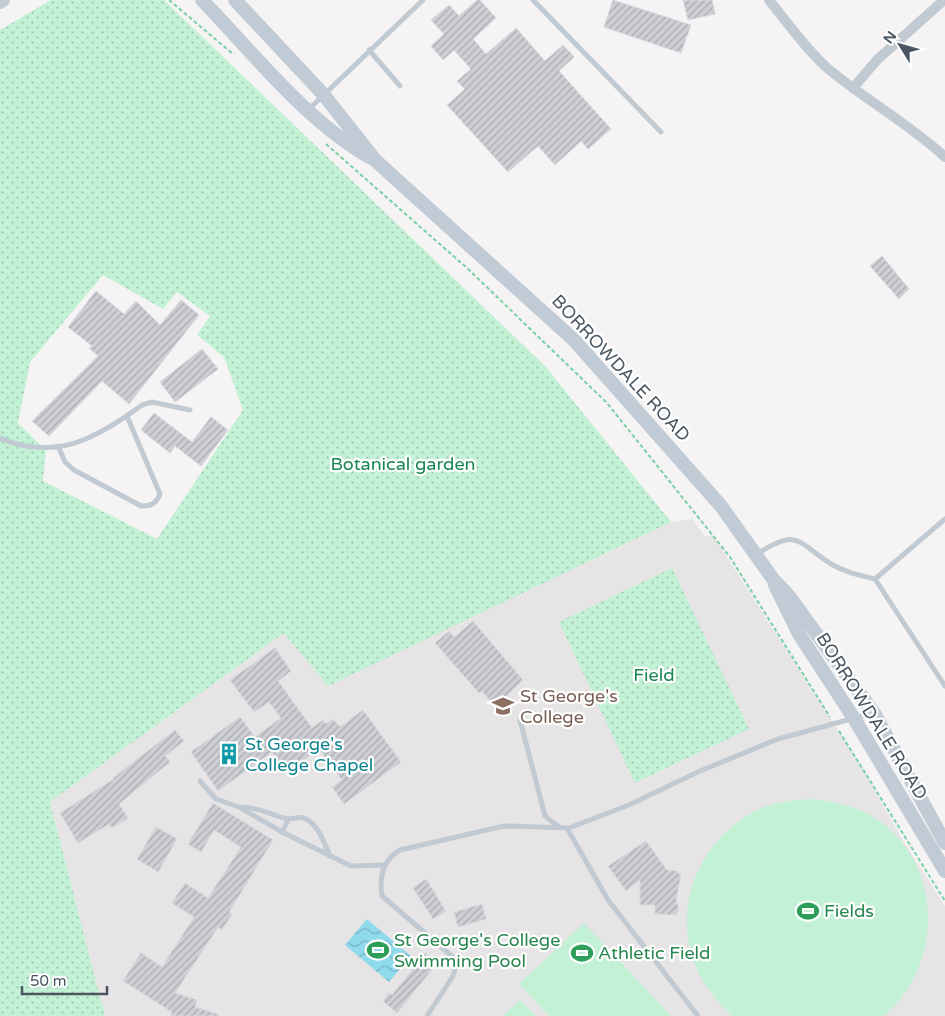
<svg xmlns="http://www.w3.org/2000/svg" width="945" height="1016" viewBox="0 0 945 1016" font-family="'Varela Round',sans-serif">
	<style>
		.education { fill: #e6e4e5 }
		.park { fill: url(#park-dots); fill-rule: evenodd }
		.pitch { fill: #c3f1d5 }
		.water { fill: url(#water-waves) }
		.building { fill: url(#building-hatch); stroke: #d7d9de }
		.lines { fill: none; stroke-linecap: round; stroke-linejoin: round }
		.path { stroke: #7ad0a6; stroke-width: 2; stroke-dasharray: 4 2.5; stroke-linecap: butt }
		.lane { stroke: #c1cad2; stroke-width: 5 }
		.street { stroke: #c1cad2; stroke-width: 10 }
		.secondary { stroke: #c1cbd6; stroke-width: 14 }
		.labels { text-anchor: middle; stroke-width: 4.5; stroke-linejoin: round; paint-order: stroke }
		.street-label { font-size: 18px; fill: #4a5661; stroke: #fff }
		.park-label { font-size: 18px; fill: #17864f; stroke: #fff }
		.education-label { font-size: 18px; fill: #785e54; stroke: #fff; text-anchor: start }
		.culture-label { font-size: 18px; fill: #0d838f; stroke: #fff; text-anchor: start }
		.leisure-label { font-size: 18px; fill: #27864d; stroke: #fff; text-anchor: start }
	</style>
	<defs>
		<pattern id="park-dots" width="8" height="8" patternUnits="userSpaceOnUse" patternTransform="scale(1.25)"><rect width="8" height="8" fill="#c3f1d5"/><path d="M2 2h.1M6 6h.1" fill="none" stroke="#a0c6b0" stroke-width="1.8" stroke-linecap="round"/></pattern>
		<pattern id="water-waves" width="16" height="10" patternUnits="userSpaceOnUse" patternTransform="scale(1.25)"><rect width="16" height="10" fill="#90daee"/><path d="M0 5q4-4 8 0t8 0" fill="none" stroke="#78b4c4"/></pattern>
		<pattern id="building-hatch" width="6" height="6" patternUnits="userSpaceOnUse" patternTransform="scale(1.25)"><rect width="6" height="6" fill="#cdcfd5"/><path d="M-1 1l2-2M0 6l6-6M5 7l2-2" fill="none" stroke="#a8abb0"/></pattern>
	</defs>
	<rect width="100%" height="100%" fill="#f5f3f3"/>
	<polygon class="education" points="693,519 705,537 713,535 869,779 902,839 945,906 945,1016 105,1016 50,802 284,633 580,566 671,522"/>
	<g class="park">
		<path d="M51 0H164L545 366 671 522 328 686 284 633 50 802 105 1016H0V30ZM103 275 163 309 177 292 210 316 197 335 224 357 243 410 157 539 43 481 46 450 18 423 30 362Z"/>
		<polygon points="672,568 749,729 635,783 559,622"/>
	</g>
	<g class="pitch">
		<path d="M815 799C833 802 850 805 866 813 921 841 941 909 920 964 913 983 900 1004 883 1016H733C661 956 676 851 759 809 776 801 796 800 815 799Z"/>
		<polygon points="584,923 671,1016 549,1016 519,984"/>
		<polygon points="520,1000 536,1016 503,1016"/>
	</g>
	<polygon class="water" points="367,919 411,956 389,982 345,945"/>
	<g class="building">
		<polygon points="477,0 480,0 496,18 473,39 486,54 516,28 545,61 563,45 574,57 559,71 611,129 588,149 581,141 555,165 538,146 508,172 447,105 465,89 457,81 471,69 454,50 443,60 431,46 444,34 431,20 449,5 459,16"/>
		<polygon points="613,0 691,25 681,53 604,27"/>
		<polygon points="683,0 712,0 715,14 688,20"/>
		<polygon points="882,256 909,289 899,299 870,266"/>
		<polygon points="96,291 124,314 136,301 160,325 181,300 199,315 129,404 102,381 49,436 32,421 98,356 89,348 92,346 68,327"/>
		<polygon points="202,349 218,369 175,402 160,382"/>
		<polygon points="154,413 192,442 211,417 228,430 201,466 175,446 170,453 141,430"/>
		<polygon points="473,621 523,680 495,707 482,691 479,693 435,643 449,631 454,637"/>
		<polygon points="275,648 291,671 278,681 312,728 323,720 326,724 333,719 340,727 363,710 401,762 344,804 332,787 342,780 319,749 286,772 272,752 218,791 191,752 240,717 255,737 281,718 269,702 254,712 230,680"/>
		<polygon points="175,730 184,741 165,756 170,762 119,804 128,818 112,828 109,824 78,843 60,813 114,779 113,778"/>
		<polygon points="213,803 273,840 229,912 232,914 222,930 218,927 175,993 197,1000 195,1007 218,1014 218,1016 171,1016 172,1012 123,981 141,953 162,967 194,917 172,903 185,883 208,898 241,847 214,830 201,852 188,844"/>
		<polygon points="156,827 177,839 158,872 137,859"/>
		<polygon points="646,841 667,870 676,871 681,875 676,900 679,910 675,915 655,914 655,905 640,905 640,880 626,891 608,866"/>
		<polygon points="426,879 446,911 433,919 413,888"/>
		<polygon points="482,904 486,919 458,927 454,912"/>
		<polygon points="426,953 434,967 397,1013 383,1001 389,993 392,995"/>
	</g>
	<g class="lines">
		<g class="path">
			<polyline points="169,0 233,54"/>
			<polyline points="326,144 467,268 607,403 730,557 830,717"/>
			<polyline points="839,731 945,901"/>
		</g>
		<g class="lane">
			<polyline points="533,0 661,132"/>
			<polyline points="369,50 400,86"/>
			<polyline points="308,110 423,0"/>
			<path d="M0 438C56 462 97 438 142 405L152 402 190 410"/>
			<path d="M58 446 65 462 74 470 141 506C151 506 156 504 160 494L127 416"/>
			<path d="M757 554C799 527 796 542 831 564 845 572 859 575 875 579L945 519"/>
			<polyline points="875,579 945,686"/>
			<polyline points="520,720 545,816 559,827"/>
			<polyline points="200,781 216,799 239,807 282,832 351,866 385,865"/>
			<path d="M242 807C257 807 270 814 284 818 291 821 296 816 303 818 318 822 324 843 330 856"/>
			<polyline points="567,828 608,900 698,1016"/>
			<polyline points="282,832 288,820"/>
			<path d="M427 1016 453 976 456 966 453 957 382 896C379 877 383 860 400 850L504 826 569 828 629 805 700 771 778 739 873 713"/>
		</g>
		<g class="street">
			<path d="M769 0C787 22 805 48 826 67 864 99 908 123 945 157"/>
			<polyline points="853,88 877,60 944,0"/>
		</g>
		<g class="secondary">
			<path d="M202 0C254 54 306 121 371 158"/>
			<polyline points="235,0 323,94 376,161 574,340 721,506 773,579 789,596 874,713 945,843"/>
			<polyline points="0,2 3,0"/>
			<polyline points="775,585 799,634 855,720 945,871"/>
		</g>
	</g>
	<defs>
		<g id="school-bare" transform="scale(1.725)"><path d="M0-5L7-2L0 1L-7-2ZM-4 1L0 2.5L4 1V4Q0 6-4 4Z" fill="#8d6e63" stroke="#fff" stroke-width="2.5" paint-order="stroke"/></g>
		<g id="building-bare" transform="scale(1.725)"><path d="M-4-6H4V6H1V3H-1V6H-4ZM-2.5-4.3h1.7v1.8h-1.7ZM.8-4.3h1.7v1.8H.8ZM-2.5-1h1.7V.8h-1.7ZM.8-1h1.7V.8H.8Z" fill="#0f9aa8" stroke="#fff" stroke-width="2.5" paint-order="stroke"/></g>
		<g id="stadium-bare" transform="scale(1.725)"><path d="M0-5a6.5 5 0 1 0 0 10a6.5 5 0 1 0 0-10ZM-3.5-1.8h7v3.6h-7Z" fill="#2e9e5b" stroke="#fff" stroke-width="2.5" paint-order="stroke"/></g>
	</defs>
	<g fill-rule="evenodd">
		<use href="#school-bare" x="503" y="706"/>
		<use href="#building-bare" x="229" y="754"/>
		<use href="#stadium-bare" x="808" y="911"/>
		<use href="#stadium-bare" x="378" y="950"/>
		<use href="#stadium-bare" x="582" y="953"/>
	</g>
	<g class="labels">
		<g class="street-label">
			<text transform="translate(621 368) rotate(47)" y="6">BORROWDALE ROAD</text>
			<text transform="translate(872 716) rotate(58)" y="6">BORROWDALE ROAD</text>
		</g>
		<g class="park-label">
			<text x="403" y="470">Botanical garden</text>
			<text x="654" y="681">Field</text>
		</g>
		<g class="education-label">
			<text x="520" y="702">St George's<tspan x="520" dy="21">College</tspan></text>
		</g>
		<g class="culture-label">
			<text x="245" y="750">St George's<tspan x="245" dy="21">College Chapel</tspan></text>
		</g>
		<g class="leisure-label">
			<text x="824" y="917">Fields</text>
			<text x="394" y="946">St George's College<tspan x="394" dy="21">Swimming Pool</tspan></text>
			<text x="598" y="959">Athletic Field</text>
		</g>
	</g>
	<g transform="translate(900 45) rotate(307)" stroke="#ffffff" stroke-width="4" paint-order="stroke">
	<path d="M0-4L9 19L0 12L-9 19Z" fill="#4a5661"/>
	<text y="-8" font-size="14" font-weight="bold" text-anchor="middle" fill="#4a5661">N</text>
	</g>
	<path d="M22 986v8h85v-8" fill="none" stroke="#4a5661" stroke-width="2.5"/>
	<text x="30" y="986" font-size="15" fill="#4a5661" stroke="#ffffff" stroke-width="4" paint-order="stroke">50 m</text>
</svg>
